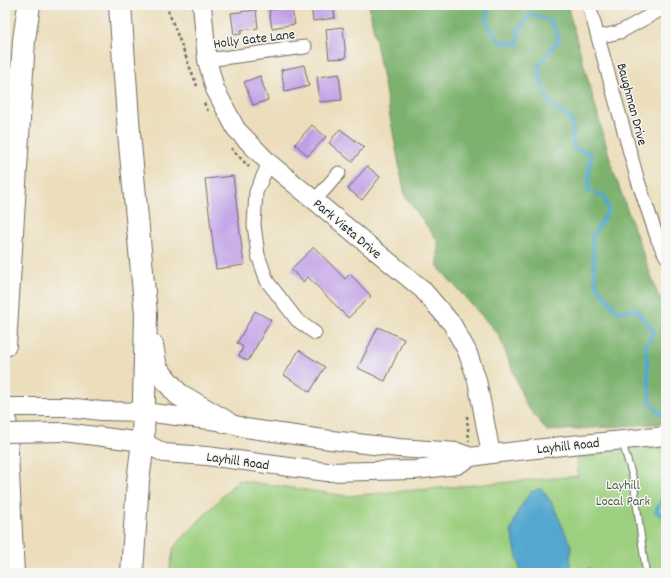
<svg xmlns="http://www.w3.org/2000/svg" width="671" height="578" viewBox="0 0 671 578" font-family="Dekko,sans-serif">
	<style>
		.green { fill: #9ccf7f; stroke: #647d55 }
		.forest { fill: #7db26e; stroke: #546e4c }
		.water { fill: #54a7d0; stroke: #40697e }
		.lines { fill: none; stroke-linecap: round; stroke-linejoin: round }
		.stream { stroke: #54a7d0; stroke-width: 4 }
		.building { fill: #bf9ee6 }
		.lane-casing { stroke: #6f6a5e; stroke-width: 8 }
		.street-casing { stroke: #6f6a5e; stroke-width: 15 }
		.secondary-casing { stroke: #6f6a5e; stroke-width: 20 }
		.highway-casing { stroke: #6f6a5e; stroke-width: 24 }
		.path { stroke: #6f6a5e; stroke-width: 2.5; stroke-dasharray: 3 3; stroke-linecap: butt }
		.lane { stroke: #fff; stroke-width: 6 }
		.street { stroke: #fff; stroke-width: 13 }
		.secondary { stroke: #fff; stroke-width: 18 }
		.highway { stroke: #fff; stroke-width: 22 }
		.secondary-bridge-casing { stroke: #6f6a5e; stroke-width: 20; stroke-linecap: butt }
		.secondary-bridge { stroke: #fff; stroke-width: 18 }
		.labels { text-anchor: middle; stroke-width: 3; stroke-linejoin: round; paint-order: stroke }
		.street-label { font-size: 14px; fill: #2b2b2b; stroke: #f6f6f2 }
		.park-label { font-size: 14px; fill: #4d5c44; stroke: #f6f6f2 }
	</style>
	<rect width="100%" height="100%" fill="#f6f6f2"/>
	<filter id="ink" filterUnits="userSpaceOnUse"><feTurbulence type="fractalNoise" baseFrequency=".025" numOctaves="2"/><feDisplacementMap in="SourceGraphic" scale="8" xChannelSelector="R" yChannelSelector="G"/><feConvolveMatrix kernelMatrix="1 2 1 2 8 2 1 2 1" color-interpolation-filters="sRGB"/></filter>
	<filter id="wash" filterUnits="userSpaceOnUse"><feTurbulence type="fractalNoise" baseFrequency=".012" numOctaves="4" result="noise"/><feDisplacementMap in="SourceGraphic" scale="16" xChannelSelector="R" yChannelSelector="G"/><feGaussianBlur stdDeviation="0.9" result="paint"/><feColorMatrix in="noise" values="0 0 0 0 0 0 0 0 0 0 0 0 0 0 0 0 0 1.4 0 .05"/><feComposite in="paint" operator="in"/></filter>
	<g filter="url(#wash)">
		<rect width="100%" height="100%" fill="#ecdebc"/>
		<polygon class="green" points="666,441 666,573 590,573 589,567 589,573 169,573 174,547 238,480 347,496 578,476 577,458 653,442"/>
		<polygon class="forest" points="369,5 567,5 614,173 658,295 666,305 666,423 547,431 526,405 499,335 438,267 438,241 405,196"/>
		<polygon class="water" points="541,488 552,503 571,546 570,573 521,573 511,531 518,510 531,492"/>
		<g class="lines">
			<g class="stream">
				<polyline points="490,5 486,21 500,42 518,44 519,30 531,14 552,22 559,39 538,67 543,89 554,108 571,119 573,133 573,148 591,154 589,171 589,191 605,197 608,211 592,237 596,285 618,312 635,309 654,331 646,346 650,403 666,418"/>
				<polyline points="666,492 656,511 666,518"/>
			</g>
		</g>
		<g id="blocks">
			<g class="building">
				<polygon points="311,5 333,5 335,18 313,21"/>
				<polygon points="291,6 295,24 272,28 269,10"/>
				<polygon points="256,10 258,28 241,30 241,34 234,35 231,13"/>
				<polygon points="343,27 346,58 329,59 326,29"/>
				<polygon points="304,65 309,86 285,92 281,70"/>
				<polygon points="339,74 342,100 320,102 317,77"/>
				<polygon points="260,76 268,100 253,105 244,82"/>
				<polygon points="312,125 326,137 308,156 295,144"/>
				<polygon points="340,129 364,147 352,162 329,143"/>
				<polygon points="367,166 380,177 362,200 348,189"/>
				<polygon points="233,176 244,265 216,269 205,179"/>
				<polygon points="314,247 345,279 350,274 371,296 348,318 308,277 303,282 291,269"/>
				<polygon points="255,311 271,320 248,361 239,356 243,347 237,343"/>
				<polygon points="378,327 404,339 385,381 358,368"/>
				<polygon points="299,350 325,367 310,392 284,375"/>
			</g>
		</g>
	</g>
	<g filter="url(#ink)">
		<use href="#blocks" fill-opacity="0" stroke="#6f6a5e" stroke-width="1"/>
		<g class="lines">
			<g class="lane-casing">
				<polyline id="lane" points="622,442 633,478 646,573"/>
			</g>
			<g class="street-casing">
				<g id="street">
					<polyline points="589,5 638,181 658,240 666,256"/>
					<polyline points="598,37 620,32 660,10 666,5"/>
					<polyline points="207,60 305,47"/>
					<polyline points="269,163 256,192 254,225 258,255 267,281 297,320 315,333"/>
					<polyline points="315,200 339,173"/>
				</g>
			</g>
			<g class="secondary-casing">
				<g id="secondary">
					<polyline points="202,5 207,60 215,89 236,129 269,163 422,289 452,324 467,351 477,380 491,454"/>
					<polyline points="5,407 67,407 101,411 144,412 226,422 245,428 331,440 399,448 457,452 471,457"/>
					<polyline points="64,432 143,442 164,453 207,456 327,472 415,470 457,465 471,457 491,454 571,445 666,436"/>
				</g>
			</g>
			<g class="highway-casing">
				<g id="highway">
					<polyline points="120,5 129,133 146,314 143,442 138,481 132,573"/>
					<polyline points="5,345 24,40 29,5"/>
					<polyline points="152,345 156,368 178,394 226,422"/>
					<polyline points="5,414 13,573"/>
				</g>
			</g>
			<g class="path">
				<polyline points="166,5 197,86"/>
				<polyline points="204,103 209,113"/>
				<polyline points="231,148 249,167"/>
				<polyline points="467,416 469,441"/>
			</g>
			<use href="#lane" class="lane"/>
			<use href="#street" class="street"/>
			<use href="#secondary" class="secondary"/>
			<use href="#highway" class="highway"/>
			<g class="secondary-bridge-casing">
				<polyline id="secondary-bridge" points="5,433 64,432"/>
			</g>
			<use href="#secondary-bridge" class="secondary-bridge"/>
		</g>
	</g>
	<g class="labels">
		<g class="street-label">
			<text transform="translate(254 38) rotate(-7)" y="5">Holly Gate Lane</text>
			<text transform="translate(633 104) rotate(75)" y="5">Baughman Drive</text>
			<text transform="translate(348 228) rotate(40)" y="5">Park Vista Drive</text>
			<text transform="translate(568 445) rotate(-6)" y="5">Layhill Road</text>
			<text transform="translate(238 460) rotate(8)" y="5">Layhill Road</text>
		</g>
		<g class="park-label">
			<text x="623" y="489">Layhill<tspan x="623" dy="16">Local Park</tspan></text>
		</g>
	</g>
	<rect width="671" height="578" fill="none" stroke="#f6f6f2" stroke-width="20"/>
</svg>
